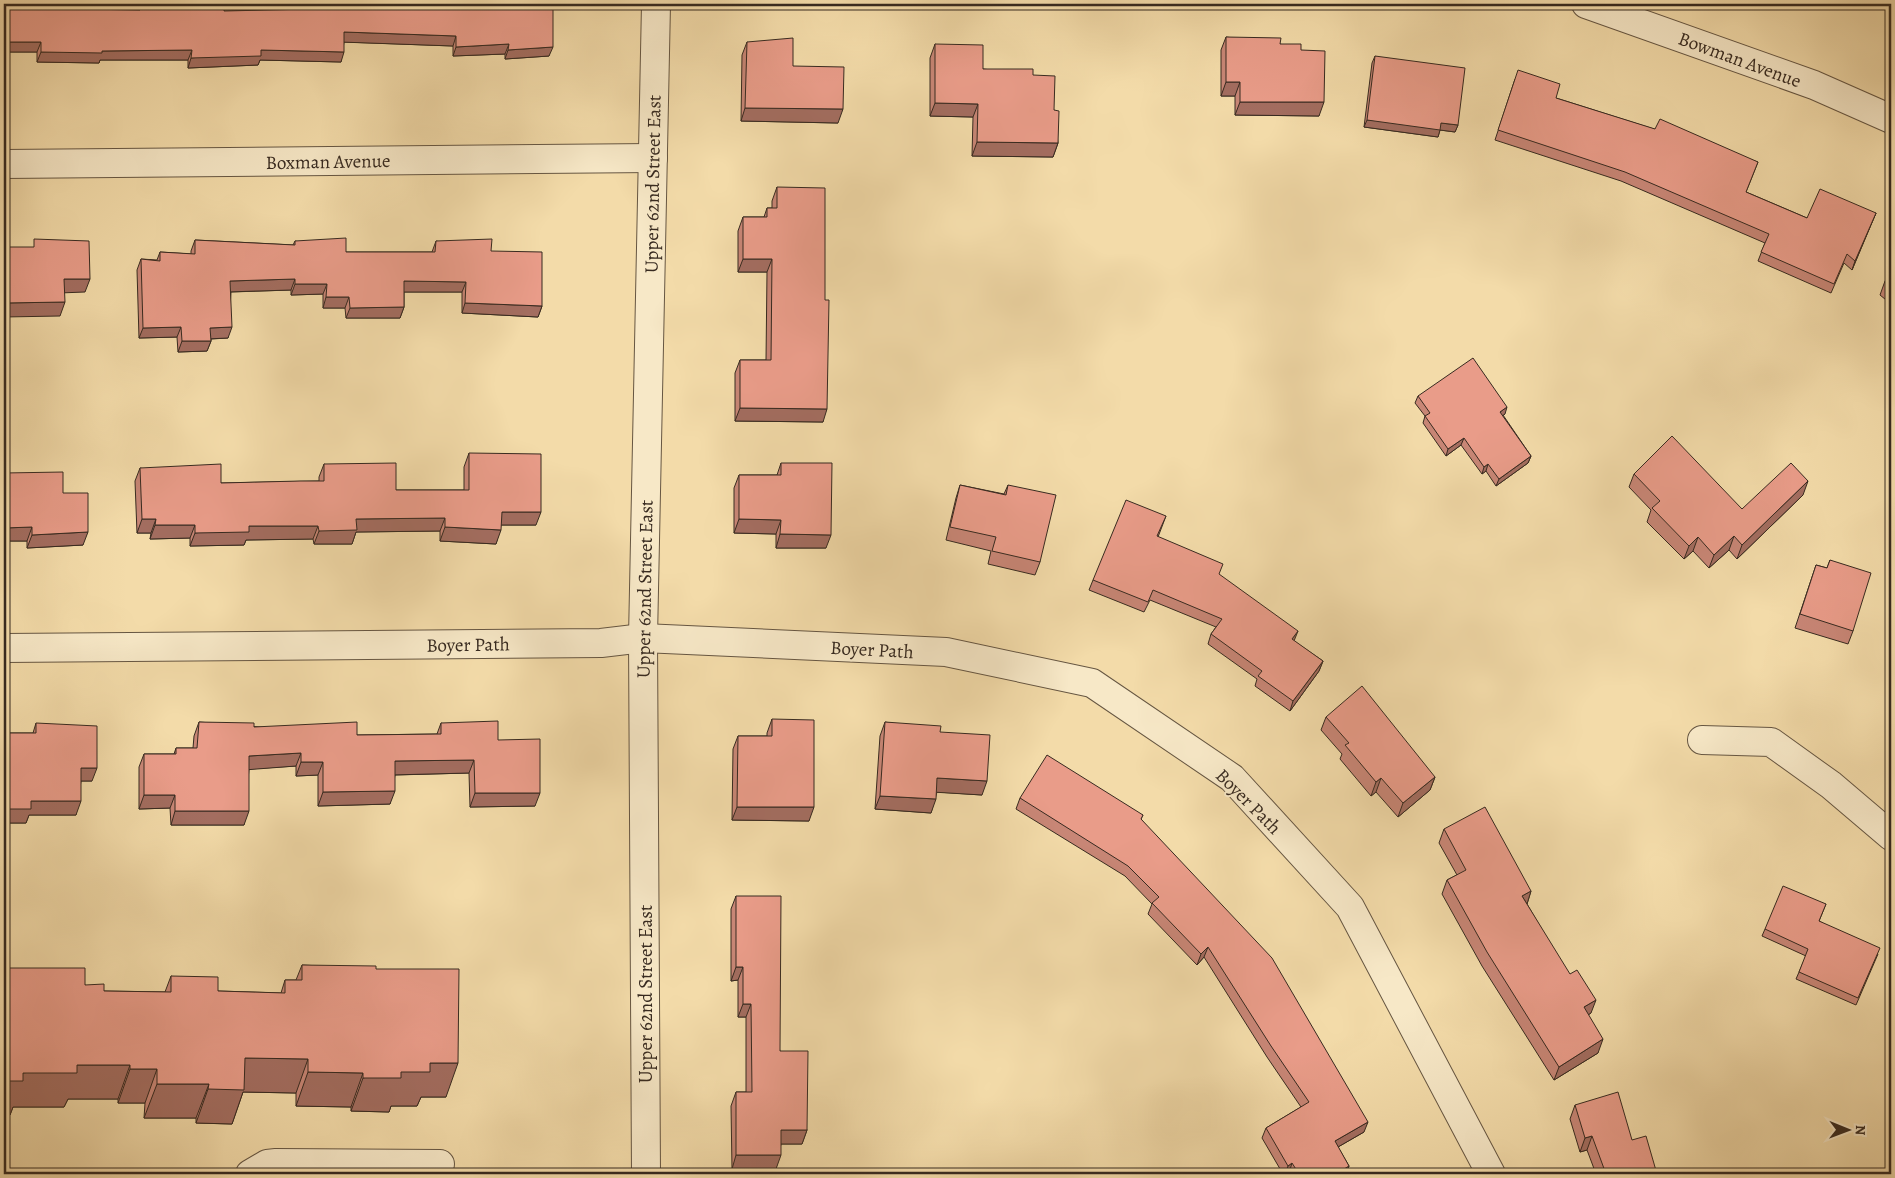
<svg xmlns="http://www.w3.org/2000/svg" width="1895" height="1178" viewBox="0 0 1895 1178" font-family="Alegreya,serif">
	<style>
		.lines { fill: none; stroke-linecap: round; stroke-linejoin: round }
		.minor-casing { stroke: #665642; stroke-width: 30 }
		.minor { stroke: #f7e8c7; stroke-width: 28 }
		.wall { fill: #c88676; stroke: #372a20 }
		.shaded-wall { fill: #a36d60; stroke: #372a20 }
		.building { fill: #e99c89; stroke: #372a20 }
		.labels { text-anchor: middle; stroke-width: 4; stroke-linejoin: round; paint-order: stroke }
		.street-label { font-size: 19px; fill: #372a20; stroke: #f7e8c7 }
	</style>
	<rect width="100%" height="100%" fill="#f3dba9"/>
	<filter id="stains"><feTurbulence type="fractalNoise" baseFrequency=".004" numOctaves="4"/><feColorMatrix values="0 0 0 0 .2 0 0 0 0 .09 0 0 0 0 .02 0 0 0 .5 -.17"/></filter>
	<radialGradient id="worn" r=".72"><stop offset=".6" stop-color="#630" stop-opacity="0"/><stop offset="1" stop-color="#630" stop-opacity=".3"/></radialGradient>
	<g class="lines">
		<g class="minor-casing">
			<g id="minor">
				<polyline points="1586,4 1814,85 1891,119"/>
				<polyline points="4,164 653,158"/>
				<polyline points="4,648 601,643 643,638 946,652 1092,683 1232,778 1350,907 1491,1174"/>
				<polyline points="1702,740 1771,742 1831,785 1891,836"/>
				<polyline points="250,1174 267,1164 276,1163 440,1164"/>
				<polyline points="646,1174 643,638 656,4"/>
			</g>
		</g>
		<use href="#minor" class="minor"/>
	</g>
	<g class="wall">
		<polygon points="136,4 224,4 224,11 308,9 308,4 553,4 549,56 505,59 505,54 453,56 453,46 344,42 341,62 260,60 258,65 188,68 188,60 100,60 99,63 37,62 37,52 4,52 79,9 136,10"/>
		<polygon points="1226,37 1280,44 1301,50 1319,116 1235,115 1235,96 1221,96 1221,50"/>
		<polygon points="747,42 793,66 838,123 741,121 742,55"/>
		<polygon points="935,44 983,69 1033,75 1054,110 1058,143 1053,157 972,156 973,117 930,116 930,58"/>
		<polygon points="1375,56 1458,125 1455,132 1440,130 1438,137 1364,127 1372,63"/>
		<polygon points="1515,79 1556,98 1758,162 1746,192 1807,218 1876,213 1852,270 1844,263 1831,293 1758,261 1765,243 1621,181 1495,140"/>
		<polygon points="777,187 823,422 735,421 735,373 740,360 766,360 767,272 738,272 738,231 743,217 764,217 767,208 772,208 772,201"/>
		<polygon points="195,240 293,245 295,241 346,252 432,252 436,241 491,251 542,306 538,317 462,313 462,292 404,292 404,307 400,318 346,318 345,308 323,308 323,294 291,295 291,290 231,292 228,338 211,339 211,341 207,351 178,352 177,337 139,338 137,270 141,259 157,260 160,252 191,254 191,251"/>
		<polygon points="1891,274 1891,304 1880,295 1885,281"/>
		<polygon points="1418,396 1505,414 1503,415 1531,456 1528,463 1496,486 1486,471 1482,474 1461,445 1446,456 1423,423 1425,416 1415,403"/>
		<polygon points="469,453 536,525 501,525 496,544 440,541 440,531 356,532 352,544 314,544 313,539 246,540 244,545 190,546 190,538 150,539 151,533 137,533 135,481 140,468 221,483 319,481 319,477 324,464 396,490 464,490 464,467"/>
		<polygon points="781,463 826,548 776,548 776,534 734,533 734,488 739,475 777,475"/>
		<polygon points="4,473 63,493 83,545 27,548 27,541 4,541"/>
		<polygon points="1634,474 1742,509 1803,495 1737,559 1729,550 1709,568 1693,551 1684,559 1647,522 1651,510 1629,487"/>
		<polygon points="960,485 1004,494 1008,485 1040,562 1035,575 988,564 991,551 946,540 956,498"/>
		<polygon points="1166,516 1158,537 1219,575 1294,641 1323,661 1319,671 1290,711 1255,686 1257,679 1208,644 1211,634 1216,627 1150,600 1144,612 1089,590 1093,580"/>
		<polygon points="1830,560 1853,631 1848,644 1795,628 1816,565 1827,568"/>
		<polygon points="1326,717 1435,777 1430,790 1398,817 1376,792 1371,796 1340,759 1342,754 1321,730"/>
		<polygon points="772,719 809,821 732,820 733,749 738,736 767,736 767,733"/>
		<polygon points="199,722 357,735 437,734 441,723 498,740 535,806 470,807 469,773 395,775 390,804 318,806 318,775 296,776 296,766 249,769 244,825 171,825 170,808 139,809 139,767 144,754 174,754 176,748 193,748 194,736"/>
		<polygon points="885,722 940,732 982,795 937,792 931,813 875,809 880,736"/>
		<polygon points="36,723 92,781 81,781 76,815 29,815 26,823 4,823 4,733 33,733"/>
		<polygon points="1020,798 1143,815 1141,819 1364,1132 1338,1147 1349,1166 1346,1174 1289,1174 1289,1173 1287,1174 1283,1174 1262,1138 1266,1128 1301,1107 1267,1057 1204,957 1197,965 1148,914 1152,904 1125,876 1016,809"/>
		<polygon points="1444,829 1531,891 1527,904 1591,1013 1588,1015 1598,1053 1554,1080 1482,966 1442,894 1447,880 1457,875 1439,843"/>
		<polygon points="736,896 780,1051 807,1130 802,1144 781,1144 776,1169 732,1169 731,1106 736,1092 746,1092 746,1017 738,1017 738,980 731,981 731,909"/>
		<polygon points="1826,904 1819,921 1878,954 1856,1005 1796,979 1806,956 1762,936 1765,929"/>
		<polygon points="302,965 376,969 446,1097 421,1097 417,1106 391,1106 389,1112 351,1111 351,1107 296,1106 296,1093 243,1092 232,1124 196,1123 196,1118 144,1118 145,1103 118,1103 118,1099 68,1099 64,1107 13,1107 10,1115 4,1115 4,968 85,985 104,991 165,992 171,976 218,991 281,993 285,980 296,980"/>
		<polygon points="1575,1105 1657,1174 1596,1174 1587,1150 1580,1152 1570,1119"/>
	</g>
	<g class="shaded-wall">
		<polygon points="344,32 456,36 453,46 340,42"/>
		<polygon points="4,42 41,42 37,52 4,52"/>
		<polygon points="509,44 505,54 453,56 456,47"/>
		<polygon points="553,47 549,56 505,59 508,50"/>
		<polygon points="192,50 188,60 100,60 99,63 37,62 41,52 102,51"/>
		<polygon points="261,50 344,52 341,62 260,60 258,65 188,68 191,58"/>
		<polygon points="1226,82 1240,82 1235,96 1221,96"/>
		<polygon points="1240,102 1324,102 1319,116 1235,115"/>
		<polygon points="935,103 978,104 973,117 930,116"/>
		<polygon points="745,108 843,109 838,123 741,121"/>
		<polygon points="1367,120 1441,123 1458,125 1455,132 1440,130 1438,137 1364,127"/>
		<polygon points="977,142 1058,143 1053,157 972,156"/>
		<polygon points="1876,213 1872,222 1852,270 1855,261"/>
		<polygon points="743,259 772,259 767,272 738,272"/>
		<polygon points="64,279 90,279 85,292 59,293"/>
		<polygon points="295,279 291,290 226,292 230,281"/>
		<polygon points="404,281 466,282 462,292 400,292"/>
		<polygon points="295,284 327,284 323,294 291,295"/>
		<polygon points="326,297 349,297 345,308 323,308"/>
		<polygon points="65,302 60,316 4,317 4,303"/>
		<polygon points="465,303 542,306 538,317 462,313"/>
		<polygon points="404,307 400,318 346,318 350,308"/>
		<polygon points="181,327 177,337 139,338 143,328"/>
		<polygon points="232,327 228,338 206,339 210,328"/>
		<polygon points="182,341 211,341 207,351 178,352"/>
		<polygon points="1507,407 1505,414 1498,419 1500,412"/>
		<polygon points="740,408 827,409 823,422 735,421"/>
		<polygon points="1464,438 1461,445 1446,456 1448,449"/>
		<polygon points="1531,456 1528,463 1496,486 1499,479"/>
		<polygon points="1488,464 1486,471 1482,474 1484,467"/>
		<polygon points="1808,481 1803,495 1737,559 1742,545"/>
		<polygon points="502,512 541,512 536,525 497,525"/>
		<polygon points="445,518 440,531 356,532 352,544 314,544 319,531 356,519"/>
		<polygon points="142,519 156,519 151,533 137,533"/>
		<polygon points="739,519 781,520 776,534 734,533"/>
		<polygon points="155,525 195,525 190,538 150,539"/>
		<polygon points="249,526 318,526 313,539 246,540 244,545 190,546 195,533"/>
		<polygon points="32,527 27,541 4,541 4,528"/>
		<polygon points="445,527 501,530 496,544 440,541"/>
		<polygon points="88,532 83,545 27,548 32,535"/>
		<polygon points="780,534 831,535 826,548 776,548"/>
		<polygon points="1734,536 1729,550 1709,568 1714,555"/>
		<polygon points="1698,537 1693,551 1684,559 1689,546"/>
		<polygon points="1298,631 1294,641 1292,639"/>
		<polygon points="1323,661 1319,671 1290,711 1293,701"/>
		<polygon points="301,753 296,766 244,770 249,756"/>
		<polygon points="474,760 469,773 390,775 395,761"/>
		<polygon points="301,762 323,762 318,775 296,776"/>
		<polygon points="81,768 97,768 92,781 76,781"/>
		<polygon points="1435,777 1430,790 1398,817 1403,803"/>
		<polygon points="937,778 987,781 982,795 932,792"/>
		<polygon points="1381,778 1376,792 1371,796 1376,782"/>
		<polygon points="395,791 390,804 318,806 323,792"/>
		<polygon points="475,793 540,793 535,806 470,807"/>
		<polygon points="144,795 175,795 170,808 139,809"/>
		<polygon points="880,796 936,799 931,813 875,809"/>
		<polygon points="31,801 81,801 76,815 29,815 26,823 4,823 4,809"/>
		<polygon points="737,807 814,807 809,821 732,820"/>
		<polygon points="175,811 249,811 244,825 171,825"/>
		<polygon points="1531,891 1527,904 1522,896"/>
		<polygon points="1208,947 1204,957 1197,965 1201,954"/>
		<polygon points="736,967 743,967 738,980 731,981"/>
		<polygon points="1596,1000 1591,1013 1579,1021 1584,1007"/>
		<polygon points="743,1004 751,1004 746,1017 738,1017"/>
		<polygon points="1603,1039 1598,1053 1554,1080 1559,1067"/>
		<polygon points="245,1058 308,1059 296,1093 243,1092 232,1124 196,1123 208,1089"/>
		<polygon points="430,1063 458,1063 446,1097 421,1097 417,1106 391,1106 389,1112 351,1111 363,1078"/>
		<polygon points="77,1065 130,1065 118,1099 68,1099 64,1107 13,1107 10,1115 4,1115 4,1081 23,1073"/>
		<polygon points="130,1069 157,1069 145,1103 118,1103"/>
		<polygon points="308,1072 363,1073 351,1107 296,1106"/>
		<polygon points="157,1084 209,1084 196,1118 144,1118"/>
		<polygon points="1368,1122 1364,1132 1331,1151 1335,1141"/>
		<polygon points="781,1130 807,1130 802,1144 776,1144"/>
		<polygon points="1592,1136 1587,1150 1580,1152 1585,1138"/>
		<polygon points="736,1155 781,1155 776,1169 732,1169"/>
		<polygon points="1292,1163 1289,1173 1285,1174 1288,1166"/>
		<polygon points="1349,1166 1346,1174 1336,1174"/>
	</g>
	<g class="building">
		<polygon points="4,4 80,4 79,9 140,10 140,4 224,4 224,11 311,9 311,4 553,4 553,47 508,50 509,44 456,47 456,36 344,32 344,52 261,50 261,56 191,58 192,50 102,51 102,53 41,52 41,42 4,42"/>
		<polygon points="1226,37 1281,38 1280,44 1301,44 1301,50 1325,51 1324,102 1240,102 1240,82 1226,82"/>
		<polygon points="793,38 793,66 844,67 843,109 745,108 747,42"/>
		<polygon points="935,44 983,45 983,69 1033,69 1033,75 1055,76 1054,110 1059,111 1058,143 977,142 978,104 935,103"/>
		<polygon points="1375,56 1465,68 1458,125 1441,123 1440,130 1367,120"/>
		<polygon points="1518,70 1560,84 1556,98 1655,129 1660,119 1758,162 1746,192 1807,218 1820,189 1876,213 1855,261 1847,254 1834,284 1761,252 1769,234 1625,172 1498,130"/>
		<polygon points="777,187 825,188 825,300 829,300 827,409 740,408 740,360 771,360 772,259 743,259 743,217 767,217 767,208 777,208"/>
		<polygon points="346,238 346,252 435,252 436,241 492,239 491,251 542,252 542,306 465,303 466,282 404,281 404,307 350,308 349,297 326,297 327,284 295,284 295,279 230,281 232,327 210,328 211,341 182,341 181,327 143,328 141,259 160,261 160,252 195,254 195,240 295,245 295,241"/>
		<polygon points="34,239 89,241 90,279 64,279 65,302 4,303 4,247 34,247"/>
		<polygon points="1891,274 1891,286 1885,281"/>
		<polygon points="1473,358 1507,407 1500,412 1531,456 1499,479 1488,464 1484,467 1464,438 1448,449 1425,416 1430,413 1418,396"/>
		<polygon points="1672,436 1742,509 1791,463 1808,481 1742,545 1734,536 1714,555 1698,537 1689,546 1652,508 1660,501 1634,474"/>
		<polygon points="469,453 541,454 541,512 502,512 501,530 445,527 445,518 356,519 357,530 319,531 318,526 249,526 249,532 195,533 195,525 155,525 156,519 142,519 140,468 221,464 221,483 300,481 324,481 324,464 396,463 396,490 469,490"/>
		<polygon points="781,463 832,463 831,535 780,534 781,520 739,519 739,475 781,475"/>
		<polygon points="63,472 63,493 88,493 88,532 32,535 32,527 4,528 4,473"/>
		<polygon points="960,485 1006,495 1008,485 1056,495 1040,562 992,551 996,537 950,527"/>
		<polygon points="1126,500 1166,516 1157,536 1223,564 1219,574 1298,631 1292,639 1323,661 1293,701 1258,676 1262,671 1211,634 1222,619 1153,590 1148,602 1093,580"/>
		<polygon points="1830,560 1871,573 1853,631 1800,614 1816,565 1827,568"/>
		<polygon points="1362,686 1435,777 1403,803 1381,778 1376,782 1345,745 1349,743 1326,717"/>
		<polygon points="772,719 814,720 814,807 737,807 738,736 772,736"/>
		<polygon points="498,721 498,740 540,739 540,793 475,793 474,760 395,761 395,791 323,792 323,762 301,762 301,753 249,756 249,811 175,811 175,795 144,795 144,754 176,754 176,748 197,748 199,722 254,723 254,727 357,722 357,735 441,734 441,723"/>
		<polygon points="885,722 941,726 940,732 990,735 987,781 937,778 936,799 880,796"/>
		<polygon points="36,723 97,726 97,768 81,768 81,801 31,801 31,809 4,809 4,733 36,733"/>
		<polygon points="1047,755 1143,815 1141,819 1272,958 1368,1122 1335,1141 1349,1166 1336,1174 1299,1174 1292,1163 1288,1166 1266,1128 1309,1102 1271,1046 1208,947 1201,954 1152,903 1159,897 1128,866 1020,798"/>
		<polygon points="1485,807 1531,891 1522,896 1570,974 1577,970 1596,1000 1584,1007 1603,1039 1559,1067 1487,952 1447,880 1466,870 1444,829"/>
		<polygon points="1783,886 1826,904 1819,921 1880,948 1858,998 1799,972 1808,949 1765,929"/>
		<polygon points="736,896 781,896 780,1051 808,1051 807,1130 781,1130 781,1155 736,1155 736,1092 752,1092 751,1004 743,1004 743,967 736,967"/>
		<polygon points="302,965 376,966 376,969 459,969 458,1063 430,1063 430,1072 401,1072 401,1078 363,1078 363,1073 308,1072 308,1059 245,1058 244,1090 208,1089 209,1084 157,1084 157,1069 130,1069 130,1065 77,1065 77,1073 23,1073 23,1081 4,1081 4,968 85,968 85,985 104,984 104,991 171,992 171,976 218,977 218,991 285,993 285,980 302,980"/>
		<polygon points="1618,1092 1632,1140 1646,1136 1657,1174 1606,1174 1592,1136 1585,1138 1575,1105"/>
	</g>
	<g class="labels">
		<g class="street-label">
			<text transform="translate(1740 59) rotate(20)" y="7">Bowman Avenue</text>
			<text transform="translate(328 161) rotate(-1)" y="7">Boxman Avenue</text>
			<text transform="translate(652 184) rotate(-89)" y="7">Upper 62nd Street East</text>
			<text transform="translate(644 589) rotate(-89)" y="7">Upper 62nd Street East</text>
			<text transform="translate(468 644) rotate(-1)" y="7">Boyer Path</text>
			<text transform="translate(872 649) rotate(3)" y="7">Boyer Path</text>
			<text transform="translate(1249 801) rotate(45)" y="7">Boyer Path</text>
			<text transform="translate(645 994) rotate(-90)" y="7">Upper 62nd Street East</text>
		</g>
	</g>
	<rect width="1895" height="1178" fill="none" stroke="#f3dba9" stroke-width="20"/>
	<rect x="5" y="5" width="1885" height="1168" fill="none" stroke="#372a20" stroke-width="2.5"/>
	<rect x="10" y="10" width="1875" height="1158" fill="none" stroke="#372a20"/>
	<g transform="translate(1848 1130) rotate(91)" stroke="#f7e8c7" stroke-width="4" paint-order="stroke">
	<path d="M0-4L9 19L0 12L-9 19Z" fill="#372a20"/>
	<text y="-8" font-size="14" font-weight="bold" text-anchor="middle" fill="#372a20">N</text>
	</g>
	<rect width="100%" height="100%" filter="url(#stains)"/>
	<rect width="100%" height="100%" fill="url(#worn)"/>
</svg>
